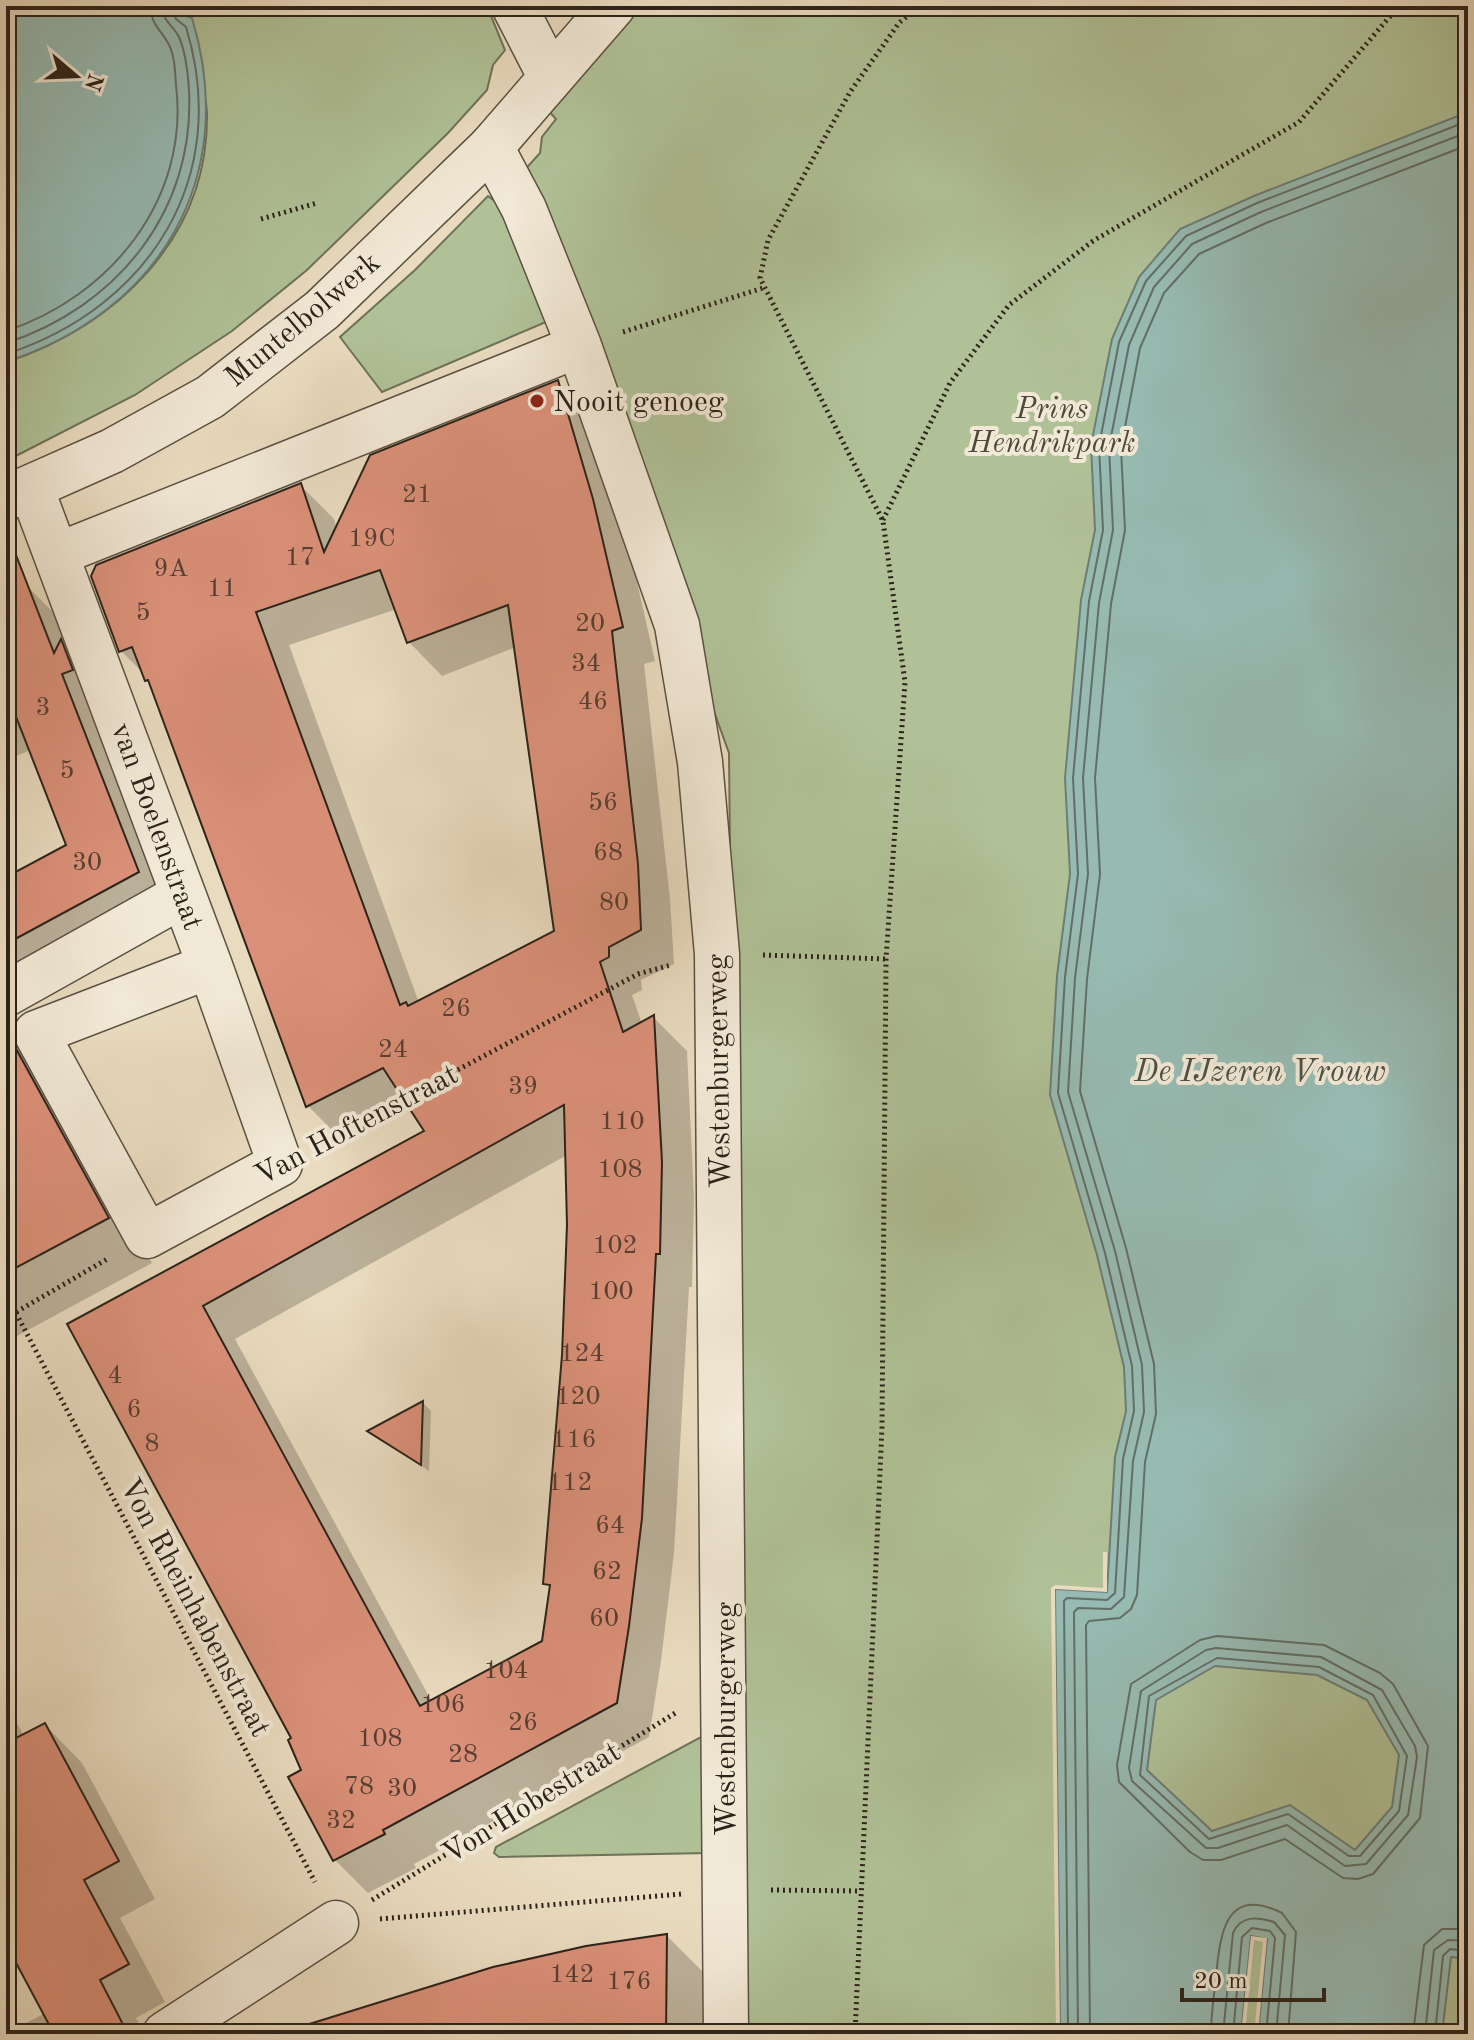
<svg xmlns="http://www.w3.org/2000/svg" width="1474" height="2040" viewBox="0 0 1474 2040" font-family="'Old Standard TT',serif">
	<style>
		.green { fill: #b0c197; stroke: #6e7258; stroke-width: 2 }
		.water { fill: #97bbb3; stroke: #6c7e76; stroke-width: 2; fill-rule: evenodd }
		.pier { fill: #e9dbbf }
		.shadow { fill: #0003; fill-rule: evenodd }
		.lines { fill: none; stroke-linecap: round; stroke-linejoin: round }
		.shore { stroke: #626f66; stroke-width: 2 }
		.building { fill: #da9078; stroke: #2c231a; stroke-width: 2; fill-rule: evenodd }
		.pedestrian-casing { stroke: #5b5143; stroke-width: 45 }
		.minor-casing { stroke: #5b5143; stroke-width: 47 }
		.path { stroke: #2c231a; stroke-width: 5; stroke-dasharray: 2 4; stroke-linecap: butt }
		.pedestrian { stroke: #f1e8d5; stroke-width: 42 }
		.minor { stroke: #f1e8d5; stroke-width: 44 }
		.poi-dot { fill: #8f2418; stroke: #f1e8d5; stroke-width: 3 }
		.labels { text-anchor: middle; stroke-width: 8; stroke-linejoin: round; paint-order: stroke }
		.number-label { font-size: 26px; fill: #583e32 }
		.street-label { font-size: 30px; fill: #2c231a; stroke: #f1e8d5 }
		.poi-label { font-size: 30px; fill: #2c231a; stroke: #f1e8d5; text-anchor: start }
		.park-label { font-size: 30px; font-style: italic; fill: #4d4a39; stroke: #f1e8d5 }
		.water-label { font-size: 32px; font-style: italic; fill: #4c5148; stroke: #f1e8d5 }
	</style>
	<rect width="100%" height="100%" fill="#e9dbbf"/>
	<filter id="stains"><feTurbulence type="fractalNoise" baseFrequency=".0025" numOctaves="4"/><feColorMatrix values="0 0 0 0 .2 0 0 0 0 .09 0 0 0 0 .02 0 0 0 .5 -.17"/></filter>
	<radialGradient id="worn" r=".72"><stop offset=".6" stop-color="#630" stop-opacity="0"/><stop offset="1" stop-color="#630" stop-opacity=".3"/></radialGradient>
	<g class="green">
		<path d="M179 6H487L505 50 493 65 487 90 448 133 307 270 232 331 135 395 6 461V362C117 326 209 237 207 113 206 87 188 32 179 6Z"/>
		<polygon points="638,6 1468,6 1468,2034 742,2034 729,753 520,175 540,153 542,137 556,119 546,108"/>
		<polygon points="488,196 504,208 553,319 382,392 340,337 415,270"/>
		<polygon points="701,1737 705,1738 708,1853 499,1857 494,1853 496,1847"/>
	</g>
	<g class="water">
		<path d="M6 6H179L183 15 192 18C240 177 161 311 6 362Z"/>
		<path d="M1468 112V1959L1451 1957 1442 2034H1258L1267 1939 1251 1936 1241 2034H1060L1055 1589 1107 1592 1115 1457 1126 1411 1124 1367 1097 1255 1050 1095 1057 976 1070 874 1065 778 1081 600 1095 530 1091 445 1112 339 1139 277 1180 229 1254 196ZM1215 1666 1317 1675 1367 1700 1399 1755 1392 1807 1355 1850 1290 1805 1212 1831 1147 1770 1156 1700Z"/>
	</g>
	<g class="pier">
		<polygon points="1103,1552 1107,1552 1107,1592 1055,1589 1060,2034 1056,2034 1051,1588 1055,1585 1103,1588"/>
		<polygon points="1251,1936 1267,1938 1258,2034 1254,2034 1263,1942 1254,1940 1245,2034 1241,2034"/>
	</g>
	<g class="shadow">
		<path d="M557 383 590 416 626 534 655 661 644 664 670 899 674 964 641 980 642 990 632 995 642 1024 654 1018 687 1051 694 1197 692 1287H689L674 1553 661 1661 649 1737 414 1864 416 1868 368 1893 335 1860 294 1739 70 1325 427 1132 410 1105 341 1139 308 1106 147 677 121 651 300 485 334 519 337 529ZM397 609 409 642 442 676 516 647 557 932 419 1003 289 645ZM567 1155 564 1355 545 1583 551 1589 544 1642 432 1702 235 1339Z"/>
		<polygon points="26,585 68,627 180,914 6,1008 6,879 68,846 31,750 6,760 6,593"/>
		<polygon points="10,1028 55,1073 58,1092 152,1263 6,1342 6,1031"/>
		<polygon points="423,1403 431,1411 429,1471 370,1432"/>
		<polygon points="6,1703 24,1736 45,1725 82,1763 155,1899 120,1918 165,2002 136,2018 144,2034 6,2034 45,2013 6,1940"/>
		<polygon points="667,1936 704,1973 703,2034 301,2034 416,1992"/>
	</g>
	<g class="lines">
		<g class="shore">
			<path d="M6 331C110 297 190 199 176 85 175 72 175 55 168 43 160 29 151 24 150 6"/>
			<path d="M6 343C117 307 195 211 189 91 188 74 186 53 179 37 173 25 163 22 162 6"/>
			<path d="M6 354C150 307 232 177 186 27L176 19 172 6"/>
			<polygon points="1217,1636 1324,1645 1380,1673 1393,1684 1428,1746 1420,1818 1373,1874 1358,1879 1343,1878 1285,1839 1221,1860 1203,1860 1190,1852 1119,1782 1117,1765 1131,1684 1200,1640"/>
			<polygon points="1216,1648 1321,1657 1382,1690 1415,1746 1417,1757 1408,1815 1366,1864 1345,1866 1287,1825 1218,1848 1206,1848 1132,1781 1129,1768 1141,1691 1206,1650"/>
			<polygon points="1217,1658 1319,1667 1373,1695 1407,1756 1399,1811 1360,1856 1349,1856 1288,1814 1209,1839 1140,1775 1149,1696"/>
			<polyline points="1068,2034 1064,1601 1067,1598 1107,1600 1115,1593 1123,1459 1134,1411 1132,1366 1105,1253 1058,1093 1065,977 1078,874 1073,778 1089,601 1103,530 1099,446 1119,342 1146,281 1186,236 1257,203 1468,121"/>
			<polyline points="1078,2034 1074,1612 1078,1608 1111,1609 1124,1597 1133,1461 1144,1412 1142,1365 1115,1251 1068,1092 1075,978 1088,874 1083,778 1099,603 1113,530 1109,447 1129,345 1154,287 1192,244 1261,212 1468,132"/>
			<polyline points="1090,2034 1086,1625 1089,1621 1120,1618 1131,1609 1137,1595 1145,1462 1156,1414 1154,1364 1126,1248 1080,1091 1087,979 1100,874 1095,778 1111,604 1125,530 1121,448 1140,348 1164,293 1199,254 1266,223 1468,145"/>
			<path d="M1211 2034C1211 2015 1214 1996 1216 1977 1220 1937 1224 1884 1282 1913L1296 1932 1288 2034"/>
			<path d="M1223 2034 1233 1933C1241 1915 1257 1917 1274 1922L1285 1935 1276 2034"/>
			<polyline points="1233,2034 1242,1937 1252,1928 1270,1931 1275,1938 1266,2034"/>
			<polyline points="1413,2034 1424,1945 1442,1929 1468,1929"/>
			<polyline points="1425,2034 1434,1950 1448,1940 1468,1941"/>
			<polyline points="1435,2034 1443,1956 1450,1949 1468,1951"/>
		</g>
	</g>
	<g class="building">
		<path d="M558 380 593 499 623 627 612 631 638 864 641 930 609 947V957L600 962 623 1032 654 1015 662 1162 660 1254H656L642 1518 629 1626 617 1703 383 1830 385 1834 333 1861 288 1777 301 1770 288 1740 291 1738 67 1324 424 1131 383 1068 306 1107 148 680 145 681 132 647 119 652 91 576 96 565 301 483 324 552 370 455ZM380 570 407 643 508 605 554 931 408 1006 406 1002 400 1005 256 612ZM564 1105 567 1225 562 1355 543 1584 550 1585 542 1641 420 1706 203 1306Z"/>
		<polygon points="6,537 9,537 54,653 61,639 73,670 62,674 139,872 6,944 6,877 66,845 6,691"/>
		<polygon points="6,1019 14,1045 109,1218 6,1273"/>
		<polygon points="423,1401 421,1465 367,1431"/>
		<polygon points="45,1723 119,1861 84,1880 129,1964 100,1980 128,2034 54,2034 6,1944 6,1743"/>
		<polygon points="667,1934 666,2034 305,2034 303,2026 493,1967 586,1946"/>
	</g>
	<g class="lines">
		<g class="pedestrian-casing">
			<polyline id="pedestrian" points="58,554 579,346"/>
		</g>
		<g class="minor-casing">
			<g id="minor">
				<polyline points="514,6 550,76"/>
				<polyline points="491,147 524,209 579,346 677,625 700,762 717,954 726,2034"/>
				<polyline points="31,488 210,966 280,1164 147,1236 36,1033 210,966"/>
				<polyline points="6,498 112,451 210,397 322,310 491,147 613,6"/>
				<polyline points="6,994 183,895"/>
				<polyline points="165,2034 336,1923"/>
			</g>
		</g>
		<g class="path">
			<polyline points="261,219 317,203"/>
			<polyline points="623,332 763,288"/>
			<polyline points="883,520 950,383 1009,305 1093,241 1299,122 1399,6"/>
			<polyline points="763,955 886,959"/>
			<polyline points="320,1143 638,974 671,965"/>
			<polyline points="16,1313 315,1882"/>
			<polyline points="6,1318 109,1258"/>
			<polyline points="771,1890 861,1891"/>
			<polyline points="372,1900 677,1712"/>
			<polyline points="380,1919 681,1894"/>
			<polyline points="855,2034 882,1427 886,959 905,682 883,521 760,278 768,240 850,92 899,23 919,6"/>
		</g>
		<use href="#pedestrian" class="pedestrian"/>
		<use href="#minor" class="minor"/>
	</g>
	<circle class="poi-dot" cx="537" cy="401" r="8"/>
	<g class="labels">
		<g class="number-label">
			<text x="417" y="502">21</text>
			<text x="372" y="546">19C</text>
			<text x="300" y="565">17</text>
			<text x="171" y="576">9A</text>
			<text x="222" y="596">11</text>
			<text x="143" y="620">5</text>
			<text x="590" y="631">20</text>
			<text x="586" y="671">34</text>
			<text x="593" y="709">46</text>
			<text x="43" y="715">3</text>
			<text x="67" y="778">5</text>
			<text x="603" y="810">56</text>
			<text x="608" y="860">68</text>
			<text x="87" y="870">30</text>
			<text x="614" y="910">80</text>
			<text x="456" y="1016">26</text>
			<text x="393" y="1057">24</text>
			<text x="523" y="1094">39</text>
			<text x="622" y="1129">110</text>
			<text x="620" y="1177">108</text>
			<text x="615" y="1253">102</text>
			<text x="611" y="1299">100</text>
			<text x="582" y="1361">124</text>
			<text x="115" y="1383">4</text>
			<text x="578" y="1404">120</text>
			<text x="134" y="1417">6</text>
			<text x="574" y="1447">116</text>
			<text x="152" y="1451">8</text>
			<text x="570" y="1490">112</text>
			<text x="610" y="1533">64</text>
			<text x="607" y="1579">62</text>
			<text x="604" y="1626">60</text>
			<text x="506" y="1678">104</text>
			<text x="443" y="1712">106</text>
			<text x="523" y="1730">26</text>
			<text x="380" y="1746">108</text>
			<text x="463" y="1762">28</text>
			<text x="359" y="1794">78</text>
			<text x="402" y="1796">30</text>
			<text x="341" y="1828">32</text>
			<text x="572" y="1982">142</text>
			<text x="629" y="1989">176</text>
		</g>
		<g class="street-label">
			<text transform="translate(302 319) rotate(-40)" y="10">Muntelbolwerk</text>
			<text transform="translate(158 826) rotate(70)" y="10">van Boelenstraat</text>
			<text transform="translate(718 1071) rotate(-91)" y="10">Westenburgerweg</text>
			<text transform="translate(356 1124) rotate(-28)" y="10">Van Hoftenstraat</text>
			<text transform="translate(196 1607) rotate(62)" y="10">Von Rheinhabenstraat</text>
			<text transform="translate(725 1719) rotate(-90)" y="10">Westenburgerweg</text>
			<text transform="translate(531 1802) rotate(-32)" y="10">Von Hobestraat</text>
		</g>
		<g class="poi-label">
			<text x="553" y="411">Nooit genoeg</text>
		</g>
		<g class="park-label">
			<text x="1052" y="418">Prins<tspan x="1052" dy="34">Hendrikpark</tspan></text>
		</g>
		<g class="water-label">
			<text x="1260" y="1081">De IJzeren Vrouw</text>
		</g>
	</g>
	<rect width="1474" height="2040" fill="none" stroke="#e9dbbf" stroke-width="32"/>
	<rect x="8" y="8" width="1458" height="2024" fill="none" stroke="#2c231a" stroke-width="4"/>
	<rect x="16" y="16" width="1442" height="2008" fill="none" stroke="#2c231a" stroke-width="2"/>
	<g transform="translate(76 76) rotate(109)" stroke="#f1e8d5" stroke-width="6" paint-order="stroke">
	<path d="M0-6L14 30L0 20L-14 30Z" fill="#2c231a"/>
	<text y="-12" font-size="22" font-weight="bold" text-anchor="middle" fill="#2c231a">N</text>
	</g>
	<path d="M1182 1988v12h142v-12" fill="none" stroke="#2c231a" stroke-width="4"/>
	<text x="1194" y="1988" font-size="24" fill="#2c231a" stroke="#f1e8d5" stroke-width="6" paint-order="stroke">20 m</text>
	<rect width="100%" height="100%" filter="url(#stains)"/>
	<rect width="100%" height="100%" fill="url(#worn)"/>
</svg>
